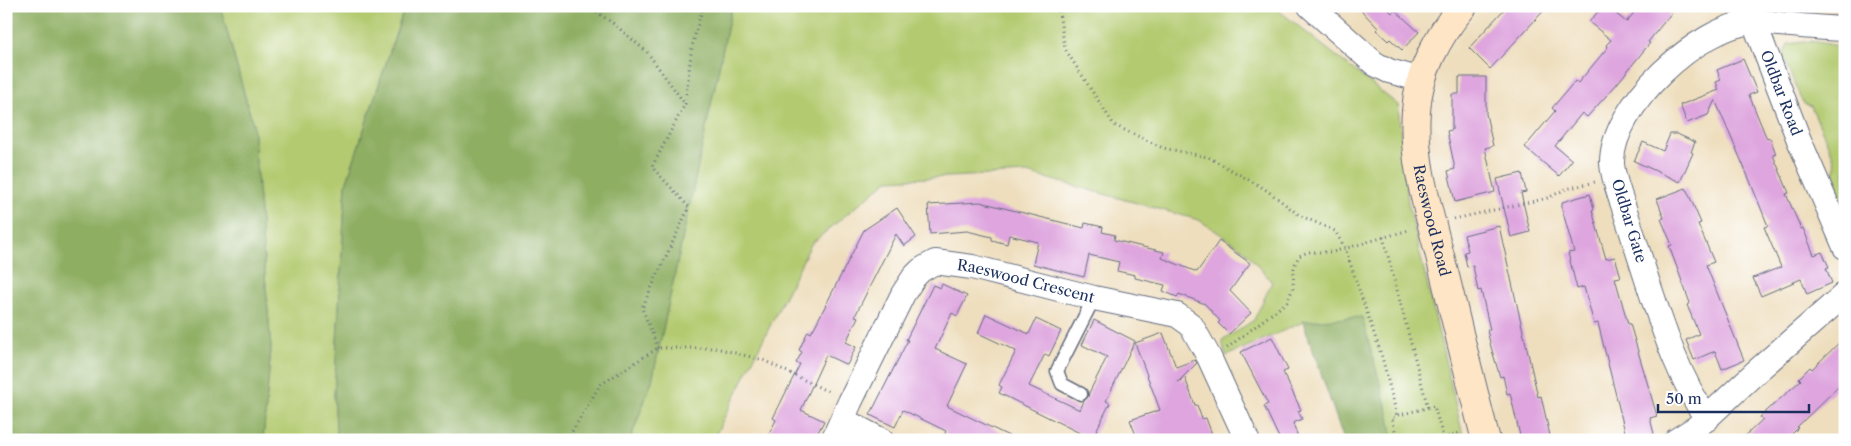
<svg xmlns="http://www.w3.org/2000/svg" width="1851" height="446" viewBox="0 0 1851 446" font-family="'Libre Caslon Text',serif">
	<style>
		.green { fill: #b3ca6f; stroke: #677c66 }
		.forest { fill: #8eae62; stroke: #546e60 }
		.building { fill: #dea5de }
		.lines { fill: none; stroke-linecap: round; stroke-linejoin: round }
		.lane-casing { stroke: #656c7f; stroke-width: 15 }
		.street-casing { stroke: #656c7f; stroke-width: 26 }
		.secondary-casing { stroke: #656c7f; stroke-width: 30 }
		.path { stroke: #656c7f; stroke-width: 3; stroke-dasharray: 1 4; stroke-linecap: butt }
		.lane { stroke: #fff; stroke-width: 12 }
		.street { stroke: #fff; stroke-width: 24 }
		.secondary { stroke: #fde5c5; stroke-width: 28 }
		.labels { text-anchor: middle; stroke-width: 4; stroke-linejoin: round; paint-order: stroke }
		.street-label { font-size: 15px; fill: #1b2f5e; stroke: #fff }
	</style>
	<rect width="100%" height="100%" fill="#fff"/>
	<filter id="ink" filterUnits="userSpaceOnUse"><feTurbulence type="fractalNoise" baseFrequency=".02" numOctaves="2"/><feDisplacementMap in="SourceGraphic" scale="10" xChannelSelector="R" yChannelSelector="G"/><feConvolveMatrix kernelMatrix="1 2 1 2 8 2 1 2 1" color-interpolation-filters="sRGB"/></filter>
	<filter id="wash" filterUnits="userSpaceOnUse"><feTurbulence type="fractalNoise" baseFrequency=".0096" numOctaves="4" result="noise"/><feDisplacementMap in="SourceGraphic" scale="20" xChannelSelector="R" yChannelSelector="G"/><feGaussianBlur stdDeviation="1.12" result="paint"/><feColorMatrix in="noise" values="0 0 0 0 0 0 0 0 0 0 0 0 0 0 0 0 0 1.4 0 .05"/><feComposite in="paint" operator="in"/></filter>
	<g filter="url(#wash)">
		<rect width="100%" height="100%" fill="#eedebd"/>
		<g class="green">
			<polygon points="220,6 405,6 346,184 334,395 337,440 263,440 271,348 253,125"/>
			<polygon points="732,6 1273,6 1398,105 1408,203 1464,440 1344,440 1330,396 1303,322 1226,356 1222,341 1254,320 1272,282 1243,249 1199,220 1027,173 888,180 811,244 713,440 630,440 652,381"/>
			<polygon points="1811,41 1845,47 1845,205 1834,178 1835,166 1833,156 1811,106 1803,104 1783,56 1788,44"/>
		</g>
		<g class="forest">
			<polygon points="6,6 220,6 253,125 271,348 263,440 6,440"/>
			<polygon points="405,6 732,6 652,381 630,440 337,440 334,395 346,184"/>
			<polygon points="1362,317 1389,416 1393,440 1344,440 1303,321"/>
		</g>
		<g id="blocks">
			<g class="building">
				<polygon points="1357,6 1385,6 1392,13 1395,10 1419,32 1402,50 1390,39 1388,41 1376,30 1378,28"/>
				<polygon points="1507,6 1548,6 1490,69 1469,48"/>
				<polygon points="1603,6 1607,6 1626,22 1640,6 1677,6 1648,42 1650,43 1616,85 1587,117 1582,113 1555,146 1572,160 1559,176 1525,147 1555,111 1552,108 1575,81 1578,83 1608,47 1606,45 1611,40 1589,22"/>
				<polygon points="1743,59 1757,92 1749,95 1767,139 1770,138 1776,154 1773,155 1789,193 1786,194 1801,229 1803,228 1814,255 1822,252 1829,267 1826,268 1832,283 1807,294 1801,279 1761,296 1753,278 1781,267 1764,227 1768,226 1750,181 1715,100 1708,115 1687,123 1680,105 1719,90 1716,82 1721,80 1717,70"/>
				<polygon points="1459,77 1486,77 1486,114 1493,146 1485,148 1495,192 1455,202 1448,171 1455,169 1447,131 1452,130 1452,94 1459,94"/>
				<polygon points="1670,134 1677,134 1695,142 1691,152 1693,153 1680,182 1634,161 1643,142 1663,151"/>
				<polygon points="1522,173 1526,192 1521,193 1530,232 1511,237 1497,179"/>
				<polygon points="1686,188 1701,223 1698,224 1714,262 1706,265 1744,360 1722,369 1715,351 1694,360 1686,340 1699,334 1687,305 1690,303 1669,246 1672,245 1661,219 1664,218 1657,199"/>
				<polygon points="1590,194 1594,209 1592,210 1606,259 1615,257 1621,277 1615,278 1628,324 1630,324 1657,416 1650,418 1654,434 1633,440 1627,440 1598,323 1594,324 1584,287 1577,289 1568,253 1574,252 1562,209 1562,202"/>
				<polygon points="980,202 1084,228 1085,223 1103,227 1102,232 1115,235 1114,240 1164,252 1162,258 1197,272 1219,241 1250,263 1230,291 1251,313 1229,334 1218,323 1220,321 1205,304 1179,294 1177,297 1163,291 1165,285 1135,278 1135,275 1117,271 1119,262 1089,255 1084,277 1033,264 1038,242 1009,235 1007,244 992,240 992,237 967,231 930,234 928,205"/>
				<polygon points="897,208 916,237 904,246 896,234 855,316 858,317 846,342 856,347 847,365 826,355 801,410 824,421 814,440 766,440 776,420 773,418 800,364 796,363 802,352 799,350 808,331 811,333 815,326 864,230"/>
				<polygon points="1499,226 1538,397 1541,396 1551,440 1521,440 1510,393 1507,394 1503,376 1500,377 1491,347 1487,330 1490,330 1481,290 1478,291 1473,266 1467,267 1464,252 1468,251 1464,235"/>
				<polygon points="942,284 967,296 957,316 952,313 935,349 967,364 947,406 1017,440 942,440 946,431 903,410 895,427 870,415 908,340 906,340 933,285 940,288"/>
				<polygon points="986,314 1029,334 1036,319 1061,331 1049,356 1045,354 1029,386 1080,410 1084,401 1088,397 1089,393 1107,357 1082,345 1094,320 1135,341 1106,401 1110,403 1092,439 999,393 1002,387 999,385 1016,351 978,333"/>
				<polygon points="1163,333 1176,367 1195,360 1197,363 1178,382 1185,378 1195,405 1197,405 1202,419 1206,418 1214,440 1138,440 1130,420 1160,410 1135,343"/>
				<polygon points="1272,337 1288,370 1283,372 1301,410 1298,411 1302,419 1293,423 1299,440 1280,440 1264,406 1268,404 1241,352"/>
				<polygon points="1845,337 1845,380 1797,427 1798,428 1786,440 1741,440 1763,419 1760,417 1801,380 1799,378 1810,367 1812,369"/>
			</g>
		</g>
	</g>
	<g filter="url(#ink)">
		<use href="#blocks" fill-opacity="0" stroke="#656c7f" stroke-width="1"/>
		<g class="lines">
			<g class="lane-casing">
				<polyline id="lane" points="1081,394 1062,384 1057,371 1094,298"/>
			</g>
			<g class="street-casing">
				<g id="street">
					<polyline points="1310,6 1375,64 1389,71 1422,80"/>
					<path id="s1" d="M1754 22 1799 140 1845 247"/>
					<path d="M1707 419C1678 376 1663 328 1647 280 1640 258 1633 236 1626 214 1621 198 1613 180 1612 163 1611 107 1699 25 1754 22 1762 21 1772 23 1780 24 1802 26 1823 28 1845 29"/>
					<polyline points="843,420 881,440"/>
					<path id="s2" d="M833 440 850 402 903 294 914 277 921 270 935 262 972 267 1094 298 1177 315 1191 325 1209 357 1247 440"/>
					<polyline points="1677,440 1696,428 1757,371 1845,294"/>
				</g>
			</g>
			<g class="secondary-casing">
				<g id="secondary">
					<path id="s3" d="M1463 6C1438 35 1418 73 1416 111 1412 161 1429 212 1441 260 1456 320 1470 380 1486 440"/>
				</g>
			</g>
			<g class="path">
				<polyline points="588,6 614,24 647,52 685,104"/>
				<polyline points="1058,6 1065,49 1114,125 1163,148 1208,157 1265,189 1299,215 1335,231 1345,248 1382,357 1397,415"/>
				<polyline points="1454,219 1548,198 1566,189 1595,182"/>
				<polyline points="1383,237 1428,408"/>
				<polyline points="658,348 642,308 689,207 652,167 685,104 692,46 703,6"/>
				<polyline points="1227,348 1287,302 1293,288 1294,266 1299,256 1308,252 1333,252 1409,230"/>
				<polyline points="1443,438 1460,433"/>
				<polyline points="567,440 600,385 658,348 716,348 763,360 831,393"/>
				<polyline points="1397,440 1392,417 1434,406 1444,440"/>
			</g>
			<use href="#lane" class="lane"/>
			<use href="#street" class="street"/>
			<use href="#secondary" class="secondary"/>
		</g>
	</g>
	<g class="labels">
		<g class="street-label">
			<text dy="5" stroke="none"><textPath href="#s1" startOffset="76">Oldbar Road</textPath></text>
			<text dy="5" stroke="none"><textPath href="#s3" startOffset="228">Raeswood Road</textPath></text>
			<text transform="translate(1629 221) rotate(73)" y="5">Oldbar Gate</text>
			<text dy="5" stroke="none"><textPath href="#s2" startOffset="301">Raeswood Crescent</textPath></text>
		</g>
	</g>
	<rect width="1851" height="446" fill="none" stroke="#fff" stroke-width="25"/>
	<path d="M1658 404v8h151v-8" fill="none" stroke="#1b2f5e" stroke-width="2.5"/>
	<text x="1666" y="404" font-size="15" fill="#1b2f5e" stroke="#ffffff" stroke-width="4" paint-order="stroke">50 m</text>
</svg>
